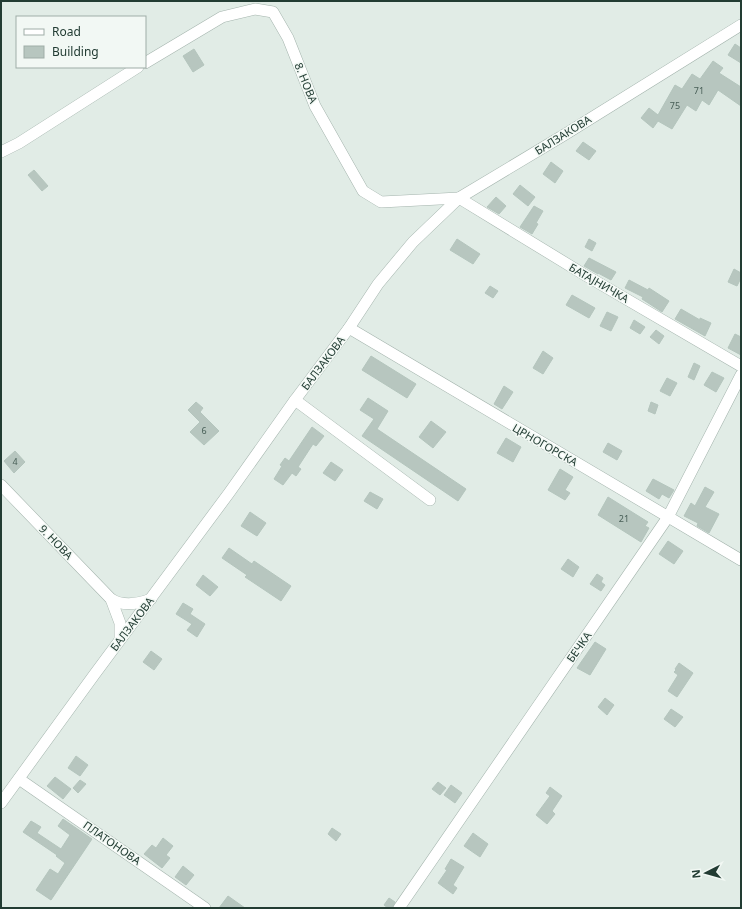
<svg xmlns="http://www.w3.org/2000/svg" width="742" height="909" viewBox="0 0 742 909" font-family="'Noto Sans',sans-serif">
	<style>
		.building { fill: #b7c6bf; stroke: #b4c5bd }
		.lines { fill: none; stroke-linecap: round; stroke-linejoin: round }
		.minor-casing { stroke: #a4b4ad; stroke-width: 12 }
		.minor { stroke: #fff; stroke-width: 11 }
		.labels { text-anchor: middle; stroke-width: 3; stroke-linejoin: round; paint-order: stroke }
		.number-label { font-size: 9px; fill: #475e56 }
		.street-label { font-size: 11px; fill: #223c33; stroke: #f2f8f4 }
	</style>
	<rect width="100%" height="100%" fill="#e1ece6"/>
	<g class="building">
		<polygon points="735,44 741,48 741,63 728,55"/>
		<polygon points="194,49 204,65 193,72 183,56"/>
		<polygon points="713,61 723,68 719,73 741,87 741,106 718,90 709,105 702,100 696,111 687,105 672,129 658,121 653,128 641,118 649,108 658,115 675,85 682,89 692,74 700,79"/>
		<polygon points="583,142 596,151 589,160 576,151"/>
		<polygon points="551,162 563,171 555,183 543,174"/>
		<polygon points="34,170 48,186 42,191 28,175"/>
		<polygon points="520,185 535,197 528,206 513,194"/>
		<polygon points="496,197 506,206 499,214 487,207"/>
		<polygon points="534,206 543,211 536,223 538,224 532,234 520,227"/>
		<polygon points="457,239 480,254 473,264 450,250"/>
		<polygon points="589,239 596,243 592,251 585,247"/>
		<polygon points="589,258 616,272 611,280 598,273 598,274 584,266"/>
		<polygon points="734,269 741,273 741,278 737,286 728,282"/>
		<polygon points="629,280 648,290 649,288 669,301 662,312 642,299 643,297 625,288"/>
		<polygon points="490,286 498,291 493,298 485,293"/>
		<polygon points="572,295 595,308 589,318 566,305"/>
		<polygon points="681,309 700,320 700,318 711,323 705,336 675,319"/>
		<polygon points="607,312 618,317 611,331 600,326"/>
		<polygon points="634,320 645,327 640,334 630,328"/>
		<polygon points="656,330 664,336 659,344 650,337"/>
		<polygon points="735,334 741,337 741,355 728,348"/>
		<polygon points="543,351 553,358 543,374 533,368"/>
		<polygon points="371,356 416,384 407,398 362,370"/>
		<polygon points="694,363 700,366 694,380 688,377"/>
		<polygon points="712,372 724,378 716,392 704,385"/>
		<polygon points="667,378 677,383 670,396 660,391"/>
		<polygon points="504,386 513,392 502,409 494,404"/>
		<polygon points="368,398 388,411 377,429 466,489 458,501 362,436 374,419 360,410"/>
		<polygon points="196,402 203,408 200,412 219,431 204,445 190,432 200,422 188,410"/>
		<polygon points="651,402 658,405 655,414 648,411"/>
		<polygon points="431,421 446,432 433,448 419,437"/>
		<polygon points="312,427 324,436 316,446 313,444 298,467 301,469 296,476 292,473 283,485 274,479 282,466 280,465 285,458 289,461"/>
		<polygon points="506,438 521,447 513,462 497,453"/>
		<polygon points="608,443 622,451 617,460 603,452"/>
		<polygon points="15,451 25,462 14,473 4,461"/>
		<polygon points="331,462 343,470 335,481 323,473"/>
		<polygon points="560,469 573,477 565,490 570,493 565,500 548,490"/>
		<polygon points="653,479 674,490 669,498 662,494 659,499 646,491"/>
		<polygon points="705,487 714,492 705,507 719,514 709,533 697,526 698,523 684,516 691,503 695,506"/>
		<polygon points="370,492 383,499 377,509 364,501"/>
		<polygon points="608,497 648,522 645,526 649,528 641,542 598,515"/>
		<polygon points="250,512 266,523 257,536 241,526"/>
		<polygon points="668,541 683,551 674,564 659,554"/>
		<polygon points="229,548 252,564 254,561 291,586 281,601 245,577 247,575 222,558"/>
		<polygon points="568,559 579,567 573,577 561,569"/>
		<polygon points="597,574 603,578 601,582 605,585 601,591 590,584"/>
		<polygon points="203,575 218,587 210,596 196,585"/>
		<polygon points="183,603 193,609 190,614 205,624 197,637 187,630 192,624 176,614"/>
		<polygon points="595,642 606,649 590,675 577,668"/>
		<polygon points="151,651 162,659 154,670 143,662"/>
		<polygon points="679,663 693,673 677,697 668,691 678,675 674,672 676,670 675,669"/>
		<polygon points="605,698 614,705 607,715 598,707"/>
		<polygon points="671,709 683,717 675,727 664,719"/>
		<polygon points="76,756 88,765 80,776 68,768"/>
		<polygon points="55,777 71,789 63,799 47,786"/>
		<polygon points="80,780 86,784 78,793 73,788"/>
		<polygon points="438,782 446,788 440,795 432,789"/>
		<polygon points="451,785 462,793 455,803 444,795"/>
		<polygon points="550,787 562,796 552,811 555,814 547,824 536,815 550,796 546,793"/>
		<polygon points="63,819 92,839 51,900 36,890 50,869 58,874 65,863 56,856 57,855 23,832 31,821 41,827 37,833 61,849 70,835 58,826"/>
		<polygon points="332,828 341,834 336,841 328,834"/>
		<polygon points="473,833 488,844 480,857 464,846"/>
		<polygon points="163,838 173,846 166,855 170,858 162,868 144,854 152,845 156,848"/>
		<polygon points="451,859 464,867 453,885 457,888 453,894 438,883 447,870 445,869"/>
		<polygon points="183,866 194,875 186,885 175,877"/>
		<polygon points="228,896 245,908 219,908"/>
		<polygon points="389,898 395,902 392,908 388,908 384,905"/>
	</g>
	<g class="lines">
		<g class="minor-casing">
			<g id="minor">
				<polyline points="145,63 222,17 255,9 273,12 288,38 315,106 363,191 381,202 459,198 585,275 741,366"/>
				<polyline points="1,152 19,143 138,67"/>
				<polyline points="349,328 741,560"/>
				<polyline points="295,400 430,500"/>
				<path d="M1 485 111 599C124 607 138 604 151 599"/>
				<polyline points="111,599 120,623 120,639"/>
				<polyline points="19,779 205,908"/>
				<polyline points="1,803 94,675 229,493 295,400 349,328 378,284 413,242 459,198 564,135 741,25"/>
				<polyline points="399,908 668,517 741,375"/>
			</g>
		</g>
		<use href="#minor" class="minor"/>
	</g>
	<g class="labels">
		<g class="number-label">
			<text x="699" y="94">71</text>
			<text x="675" y="109">75</text>
			<text x="204" y="434">6</text>
			<text x="15" y="465">4</text>
			<text x="624" y="522">21</text>
		</g>
		<g class="street-label">
			<text transform="translate(306 83) rotate(68)" y="4">8. НОВА</text>
			<text transform="translate(563 135) rotate(-32)" y="4">БАЛЗАКОВА</text>
			<text transform="translate(599 283) rotate(30)" y="4">БАТАЈНИЧКА</text>
			<text transform="translate(323 363) rotate(-53)" y="4">БАЛЗАКОВА</text>
			<text transform="translate(545 445) rotate(30)" y="4">ЦРНОГОРСКА</text>
			<text transform="translate(56 542) rotate(46)" y="4">9. НОВА</text>
			<text transform="translate(132 624) rotate(-53)" y="4">БАЛЗАКОВА</text>
			<text transform="translate(579 647) rotate(-55)" y="4">БЕЧКА</text>
			<text transform="translate(112 843) rotate(35)" y="4">ПЛАТОНОВА</text>
		</g>
	</g>
	<rect width="742" height="909" fill="none" stroke="#223c33" stroke-width="4"/>
	<rect x="16" y="16" width="130" height="52" fill="#f2f8f4" stroke="#9fada7"/>
	<rect x="24" y="29" width="20" height="6" fill="#ffffff" stroke="#9fada7"/>
	<text x="52" y="36" font-size="12" fill="#223c33">Road</text>
	<rect x="24" y="46" width="20" height="12" fill="#b7c6bf" stroke="#9fada7"/>
	<text x="52" y="56" font-size="12" fill="#223c33">Building</text>
	<g transform="translate(706 873) rotate(264)" stroke="#f2f8f4" stroke-width="3" paint-order="stroke">
	<path d="M0-3L7 15L0 10L-7 15Z" fill="#223c33"/>
	<text y="-6" font-size="11" font-weight="bold" text-anchor="middle" fill="#223c33">N</text>
	</g>
</svg>
